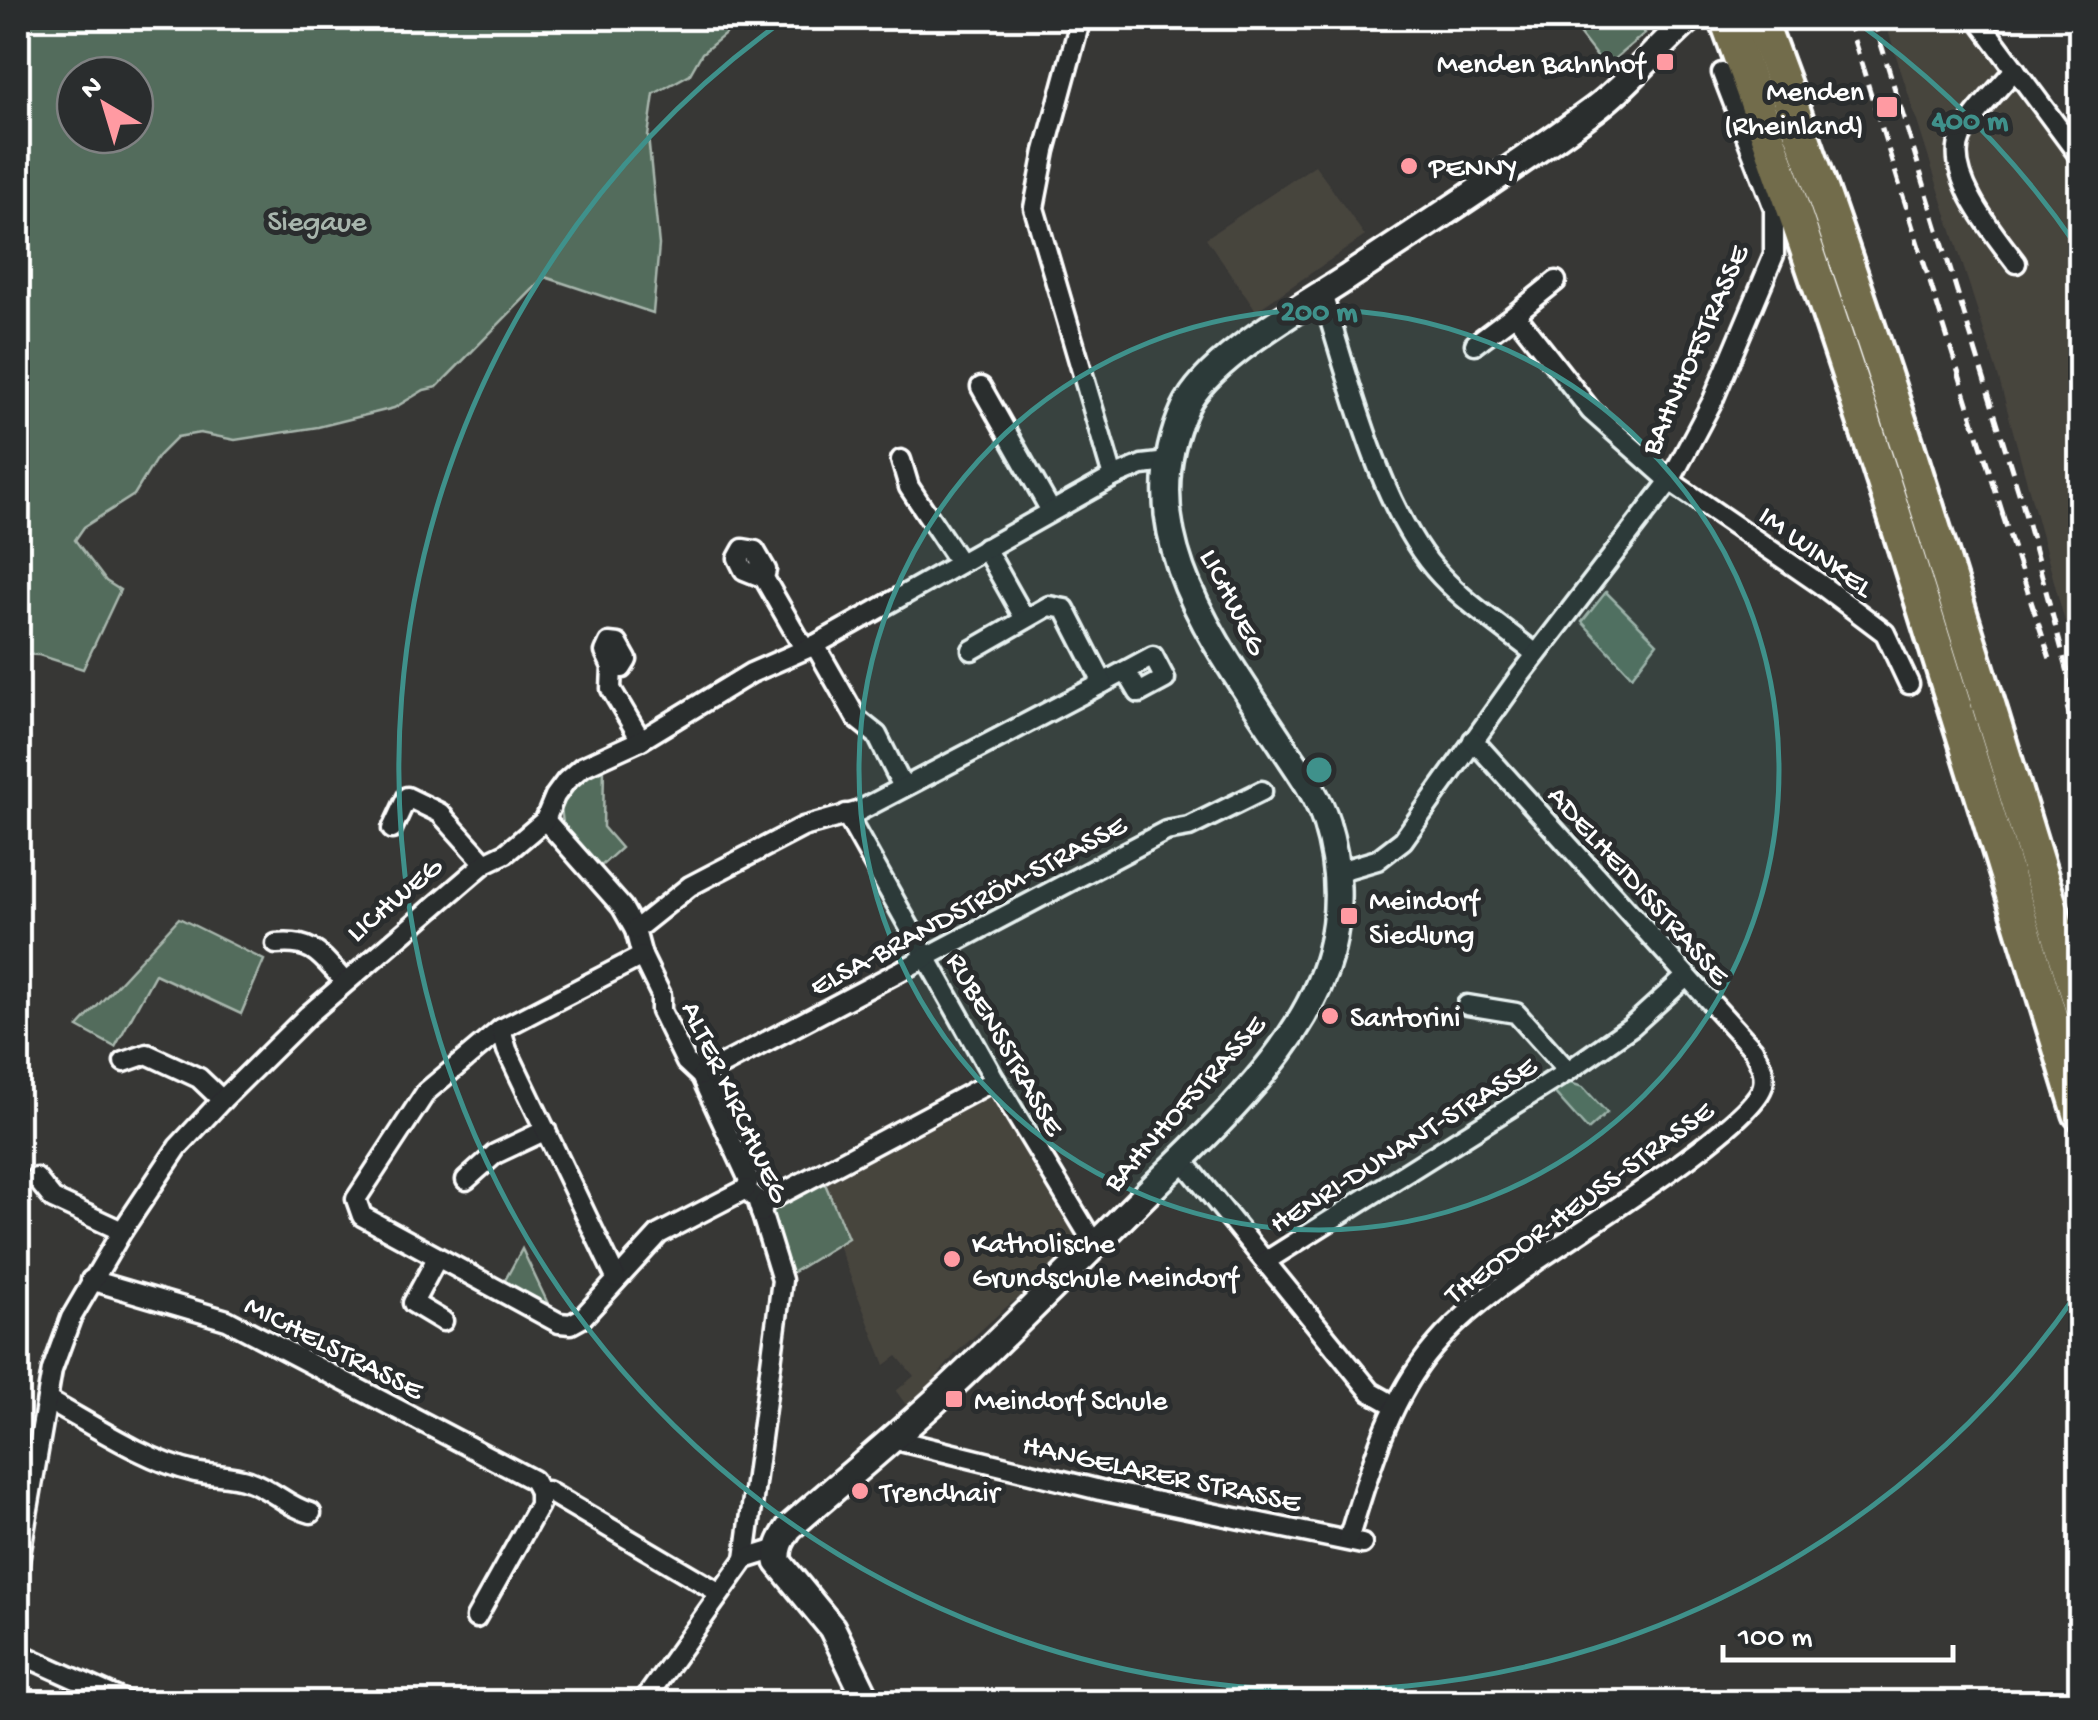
<svg xmlns="http://www.w3.org/2000/svg" width="2098" height="1720" viewBox="0 0 2098 1720" font-family="'Gochi Hand',sans-serif">
	<style>
		.built { fill: #47443e }
		.green { fill: #526c5b; stroke: #a8b6ad; stroke-width: 2.5; fill-rule: evenodd }
		.lines { fill: none; stroke-linecap: round; stroke-linejoin: round }
		.minor-casing { stroke: #fff; stroke-width: 25 }
		.secondary-casing { stroke: #fff; stroke-width: 32 }
		.motorway-casing { stroke: #fff; stroke-width: 40 }
		.minor { stroke: #2a2d2e; stroke-width: 18 }
		.secondary { stroke: #2a2d2e; stroke-width: 25 }
		.motorway { stroke: #726c4b; stroke-width: 32 }
		.rail { stroke: #fff; stroke-width: 5; stroke-dasharray: 15 8; stroke-linecap: butt }
		.ring { fill: none; stroke: #3f918b; stroke-width: 5 }
		.poi-dot { fill: #ff9aa2; stroke: #2a2d2e; stroke-width: 4 }
		.labels { text-anchor: middle; stroke-width: 10; stroke-linejoin: round; paint-order: stroke }
		.poi-label { font-size: 30px; fill: #fff; stroke: #2a2d2e; text-anchor: start }
		.park-label { font-size: 30px; fill: #a8b6ad; stroke: #2a2d2e }
		.street-label { font-size: 30px; fill: #fff; stroke: #2a2d2e }
		.centre { fill: #3f918b; stroke: #2a2d2e; stroke-width: 5 }
		.ring-label { font-size: 30px; text-anchor: middle; font-weight: bold; fill: #3f918b; stroke: #2a2d2e; stroke-width: 10; stroke-linejoin: round; paint-order: stroke }
	</style>
	<rect width="100%" height="100%" fill="#373735"/>
	<filter id="ink" filterUnits="userSpaceOnUse"><feTurbulence type="fractalNoise" baseFrequency=".01" numOctaves="2"/><feDisplacementMap in="SourceGraphic" scale="20" xChannelSelector="R" yChannelSelector="G"/><feConvolveMatrix kernelMatrix="1 2 1 2 8 2 1 2 1" color-interpolation-filters="sRGB"/></filter>
	<g filter="url(#ink)">
		<g class="built">
			<polygon points="1884,18 1969,18 2022,98 2080,174 2080,677 1997,372"/>
			<polygon points="1315,165 1365,236 1256,311 1206,238"/>
			<polygon points="991,1093 1075,1230 1075,1244 1027,1292 1005,1308 956,1353 928,1387 906,1405 896,1391 914,1376 897,1356 885,1365 838,1245 790,1274 773,1205"/>
		</g>
		<g class="green">
			<path d="M18 18H745L702 53 690 74 654 94 648 136 659 245 653 313 545 277 437 387 424 390 394 408 318 427 235 440 200 433 177 437 158 456 134 495 84 527 75 540 106 581 120 590 83 669 39 655 18 654ZM135 75V135H75V75Z"/>
			<polygon points="1567,18 1633,18 1645,33 1605,67"/>
			<polygon points="1606,592 1657,643 1632,676 1582,622"/>
			<polygon points="604,766 603,827 621,848 600,867 563,824 561,807 573,788"/>
			<polygon points="179,918 264,960 241,1014 155,974 115,1047 78,1027"/>
			<polygon points="1567,1082 1583,1087 1607,1113 1588,1130 1553,1091"/>
			<polygon points="823,1179 848,1238 790,1274 767,1218 773,1205"/>
			<polygon points="522,1249 551,1310 503,1284"/>
		</g>
		<g class="lines">
			<g class="minor-casing">
				<g id="minor">
					<polyline points="1081,18 1045,151 1034,208 1113,477"/>
					<polyline points="1977,18 2080,157"/>
					<path d="M2015 69C1999 89 1971 115 1961 137 1944 175 1995 235 2016 263"/>
					<path d="M1322 294C1349 378 1380 512 1441 576 1468 605 1505 629 1536 654"/>
					<polyline points="1515,314 1556,281"/>
					<polyline points="1475,344 1515,314 1591,411 1670,481 1820,584 1885,633 1909,684"/>
					<polyline points="981,387 1051,511"/>
					<polyline points="901,460 909,487 959,562"/>
					<polyline points="985,548 1025,619"/>
					<polyline points="764,578 744,570 738,558 743,549 755,551 766,570 764,578 804,648"/>
					<polyline points="815,645 857,719 877,735 903,787"/>
					<polyline points="612,667 605,652 609,643 618,644 627,660 622,668 612,667 611,689 641,740"/>
					<polyline points="1103,683 1153,656 1165,679 1139,693 1126,671"/>
					<polyline points="846,814 995,1080 1095,1245"/>
					<polyline points="545,820 622,907 635,930 642,956 661,995 661,1011 686,1062 701,1076 749,1180 746,1189 757,1199 782,1280 745,1559"/>
					<polyline points="392,829 407,797 440,813 485,863"/>
					<polyline points="1336,872 1377,860 1403,840 1519,677 1670,481 1713,400 1774,255 1774,208 1722,73"/>
					<polyline points="635,930 690,886 803,827 857,812 1103,683 1065,609 1049,606 972,650"/>
					<path d="M276 944C314 940 321 956 345 982"/>
					<polyline points="1467,1005 1516,1013 1568,1071"/>
					<polyline points="501,1029 426,1092 356,1199 362,1216 559,1323 571,1324 582,1318 659,1234 746,1189"/>
					<polyline points="124,1062 147,1054 199,1078 222,1100"/>
					<polyline points="701,1076 1166,831 1189,827 1262,791"/>
					<polyline points="1181,1158 1371,1392 1394,1405"/>
					<polyline points="36,1178 53,1199 122,1231"/>
					<polyline points="466,1180 495,1154 546,1130"/>
					<polyline points="761,1213 764,1203 995,1080"/>
					<polyline points="437,1258 413,1303 443,1321"/>
					<polyline points="1266,1261 1568,1071 1632,1026 1686,977"/>
					<polyline points="616,1278 507,1050 501,1029 642,956"/>
					<polyline points="91,1280 227,1320 533,1480 539,1491 547,1491 720,1593"/>
					<path d="M47 1400C91 1424 146 1461 195 1472 214 1476 231 1474 249 1481 272 1489 288 1507 311 1513"/>
					<polyline points="892,1439 1100,1490 1362,1544"/>
					<path d="M1348 1540C1369 1473 1387 1402 1433 1348 1462 1313 1501 1286 1538 1260 1577 1233 1755 1123 1763 1085 1766 1071 1759 1061 1753 1049L1473 740"/>
					<polyline points="18,1567 52,1370 71,1318 122,1231 178,1147 222,1100 308,1015 485,863 506,853 545,820 555,796 566,781 582,767 641,740 751,673 815,645 1113,477 1142,465 1168,462"/>
					<polyline points="476,1618 539,1505 539,1491"/>
					<polyline points="18,1653 127,1702"/>
					<polyline points="643,1702 745,1559 777,1549"/>
				</g>
			</g>
			<g class="secondary-casing">
				<path id="secondary" d="M868 1702 832 1628 778 1562C777 1547 781 1540 789 1528 838 1485 888 1444 935 1401 1003 1338 1067 1273 1132 1208 1202 1137 1304 1052 1330 953 1341 910 1339 864 1326 822 1317 793 1297 768 1281 743 1215 642 1128 533 1185 408 1208 358 1305 306 1351 275 1432 221 1516 167 1595 109 1631 82 1657 47 1691 18"/>
			</g>
			<g class="motorway-casing">
				<g id="motorway">
					<path d="M1726 18C1857 378 1967 746 2080 1113"/>
					<path d="M1759 18C1881 340 1978 674 2080 1003"/>
				</g>
			</g>
			<use href="#minor" class="minor"/>
			<use href="#secondary" class="secondary"/>
			<use href="#motorway" class="motorway"/>
			<g class="rail">
				<polyline points="1847,18 2006,524"/>
				<polyline points="1873,18 2023,506 2080,717"/>
				<polyline points="2002,513 2052,665"/>
				<polyline points="2067,707 2080,747"/>
			</g>
		</g>
	</g>
	<circle cx="1319" cy="770" r="460" fill="#3f918b" fill-opacity=".12"/>
	<g class="ring">
		<circle cx="1319" cy="770" r="460"/>
		<path d="M2078 1292A921 921 0 1 1 784 20M1854 20A921 921 0 0 1 2078 248"/>
	</g>
	<g class="poi-dot">
		<rect x="1655" y="52" width="20" height="20" rx="5"/>
		<rect x="1875" y="95" width="24" height="24" rx="5"/>
		<circle cx="1409" cy="166" r="10"/>
		<rect x="1339" y="906" width="20" height="20" rx="5"/>
		<circle cx="1330" cy="1016" r="10"/>
		<circle cx="952" cy="1259" r="10"/>
		<rect x="944" y="1389" width="20" height="20" rx="5"/>
		<circle cx="860" cy="1491" r="10"/>
	</g>
	<g class="labels">
		<g class="poi-label">
			<text x="1645" y="72" text-anchor="end">Menden Bahnhof</text>
			<text x="1864" y="100" text-anchor="end">Menden<tspan x="1864" dy="34">(Rheinland)</tspan></text>
			<text x="1429" y="176">PENNY</text>
			<text x="1369" y="909">Meindorf<tspan x="1369" dy="34">Siedlung</tspan></text>
			<text x="1350" y="1026">Santorini</text>
			<text x="972" y="1252">Katholische<tspan x="972" dy="34">Grundschule Meindorf</tspan></text>
			<text x="974" y="1409">Meindorf Schule</text>
			<text x="880" y="1501">Trendhair</text>
		</g>
		<g class="park-label">
			<text x="317" y="230">Siegaue</text>
		</g>
		<g class="street-label">
			<text transform="translate(1693 349) rotate(-66)" y="10">BAHNHOFSTRASSE</text>
			<text transform="translate(1817 550) rotate(36)" y="10">IM WINKEL</text>
			<text transform="translate(1235 601) rotate(63)" y="10">LICHWEG</text>
			<text transform="translate(1640 884) rotate(48)" y="10">ADELHEIDISSTRASSE</text>
			<text transform="translate(393 898) rotate(-40)" y="10">LICHWEG</text>
			<text transform="translate(967 904) rotate(-28)" y="10">ELSA-BRANDSTRÖM-STRASSE</text>
			<text transform="translate(1007 1043) rotate(60)" y="10">RUBENSSTRASSE</text>
			<text transform="translate(737 1101) rotate(65)" y="10">ALTER KIRCHWEG</text>
			<text transform="translate(1183 1102) rotate(-48)" y="10">BAHNHOFSTRASSE</text>
			<text transform="translate(1402 1143) rotate(-32)" y="10">HENRI-DUNANT-STRASSE</text>
			<text transform="translate(1578 1201) rotate(-36)" y="10">THEODOR-HEUSS-STRASSE</text>
			<text transform="translate(335 1346) rotate(27)" y="10">MICHELSTRASSE</text>
			<text transform="translate(1162 1472) rotate(12)" y="10">HANGELARER STRASSE</text>
		</g>
	</g>
	<circle cx="1319" cy="770" r="15" class="centre"/>
	<g class="ring-label">
		<text x="1970" y="129">400 m</text>
		<text x="1319" y="320">200 m</text>
	</g>
	<rect width="2098" height="1720" fill="none" stroke="#2a2d2e" stroke-width="60"/>
	<rect x="30" y="30" width="2038" height="1660" fill="none" stroke="#fff" stroke-width="4" filter="url(#ink)"/>
	<g transform="translate(105 105) rotate(322)"><circle r="48" fill="#2a2d2e" stroke="#7f8182" stroke-width="2.5"/>
	<path d="M0-8L18 38L0 25L-18 38Z" fill="#ff9aa2"/>
	<text y="-15" font-size="28" font-weight="bold" text-anchor="middle" fill="#ffffff">N</text>
	</g>
	<path d="M1723 1645v15h230v-15" fill="none" stroke="#ffffff" stroke-width="5"/>
	<text x="1738" y="1645" font-size="30" fill="#ffffff" stroke="#2a2d2e" stroke-width="8" paint-order="stroke">100 m</text>
</svg>
